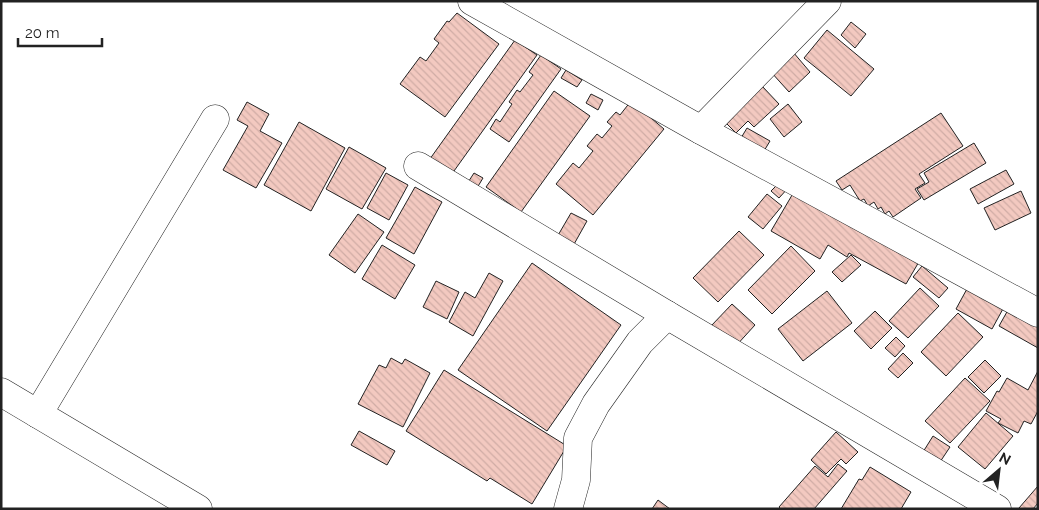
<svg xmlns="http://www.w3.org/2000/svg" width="1039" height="510" viewBox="0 0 1039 510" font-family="Raleway,sans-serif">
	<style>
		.building { fill: url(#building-back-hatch); stroke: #222 }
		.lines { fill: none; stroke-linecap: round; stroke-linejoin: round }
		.minor-casing { stroke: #222; stroke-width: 29 }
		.minor { stroke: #fff; stroke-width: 28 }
	</style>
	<defs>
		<pattern id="building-back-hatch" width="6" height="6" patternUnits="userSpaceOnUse" patternTransform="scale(1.25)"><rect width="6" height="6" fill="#f3c9c0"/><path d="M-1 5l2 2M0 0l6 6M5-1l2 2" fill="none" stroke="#d0aca5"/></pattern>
	</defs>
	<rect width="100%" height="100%" fill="#fff"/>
	<g class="building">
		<polygon points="457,13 499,44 445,117 400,84 420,57 426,61 439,43 434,39 447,21 449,22"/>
		<polygon points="851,22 866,34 855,48 841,35"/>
		<polygon points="827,30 874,69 851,96 804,58"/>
		<polygon points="515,40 537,55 449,178 427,163"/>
		<polygon points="793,52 810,72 789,92 771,72"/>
		<polygon points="541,55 561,69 509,142 490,129 496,119 500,122 512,104 509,102 517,90 520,92 533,75 529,72"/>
		<polygon points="566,70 582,80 577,87 561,78"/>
		<polygon points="762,86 779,104 754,127 748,121 736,133 724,121"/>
		<polygon points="554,91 590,116 521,212 486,187"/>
		<polygon points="591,94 603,100 598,110 586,103"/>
		<polygon points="631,101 664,129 593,215 556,184 573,163 579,168 593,151 587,146 597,134 602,138 612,126 607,122 616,112 620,115"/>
		<polygon points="247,102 269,114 260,131 282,143 256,188 223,170 248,126 237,120"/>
		<polygon points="788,104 802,122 784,137 770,119"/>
		<polygon points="941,113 963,146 919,174 925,183 915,189 921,198 893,217 889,211 885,214 881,207 878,209 874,202 868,206 864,199 860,201 850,185 842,190 836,181"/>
		<polygon points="299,122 345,148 311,211 264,185"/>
		<polygon points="747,128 770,141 764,151 741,138"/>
		<polygon points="974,143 986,163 924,200 917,189 929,182 924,173"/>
		<polygon points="349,147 386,168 362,209 326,189"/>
		<polygon points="1006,170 1014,184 978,204 970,189"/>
		<polygon points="386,173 408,185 389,220 367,208"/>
		<polygon points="474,173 483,178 474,193 465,187"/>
		<polygon points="781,181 789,187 779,198 771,191"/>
		<polygon points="415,187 442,202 414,254 386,238"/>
		<polygon points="795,190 920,260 906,284 849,253 847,257 828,245 820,259 771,231"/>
		<polygon points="1021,191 1031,213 995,230 984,208"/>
		<polygon points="767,194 782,206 763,229 748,217"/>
		<polygon points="571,213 587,221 573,246 557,237"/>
		<polygon points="358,214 384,232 355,273 329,255"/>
		<polygon points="739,231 764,255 718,302 693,278"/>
		<polygon points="382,245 415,265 395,299 362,279"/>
		<polygon points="791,246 815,271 772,314 748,290"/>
		<polygon points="851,255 861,265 842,282 832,272"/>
		<polygon points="532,263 621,325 547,431 458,370"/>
		<polygon points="922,266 948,288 939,298 913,277"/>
		<polygon points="489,273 503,281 473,336 449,322 465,292 475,298"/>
		<polygon points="436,281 459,292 447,319 423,307"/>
		<polygon points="968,287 1004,307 992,329 956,309"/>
		<polygon points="920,288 939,306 908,338 889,321"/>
		<polygon points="827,291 852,323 803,361 778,329"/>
		<polygon points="732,304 755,325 734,348 711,326"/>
		<polygon points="1008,310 1038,327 1038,348 999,326"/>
		<polygon points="875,311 892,328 871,349 854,331"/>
		<polygon points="958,313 983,337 946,376 921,352"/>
		<polygon points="896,337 905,346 895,357 885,348"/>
		<polygon points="903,353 913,363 898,378 888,369"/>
		<polygon points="391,358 402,364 405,359 430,373 403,427 358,404 379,365 386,368"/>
		<polygon points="985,360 1001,376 984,393 968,377"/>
		<polygon points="444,370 567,446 532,504 490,478 487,481 406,431"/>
		<polygon points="1038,371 1038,411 1031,424 1024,421 1018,433 998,423 1001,419 986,411 997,391 999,392 1007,378 1028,390"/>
		<polygon points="965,378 990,401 950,443 925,421"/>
		<polygon points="986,413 1013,436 985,469 958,447"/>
		<polygon points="359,431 395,451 387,465 351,445"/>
		<polygon points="836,432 858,452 846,464 841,459 826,474 811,460"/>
		<polygon points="933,436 950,447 940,462 923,452"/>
		<polygon points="838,464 847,471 814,509 781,509 779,507 815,466 828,477"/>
		<polygon points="870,467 911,492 901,509 841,509 859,479 862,480"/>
		<polygon points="1038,486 1038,503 1033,509 1021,509 1019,508"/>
		<polygon points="658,500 670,509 652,509"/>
	</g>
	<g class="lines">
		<g class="minor-casing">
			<g id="minor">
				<polyline points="472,1 701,130 1038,313"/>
				<polyline points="701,130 827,1"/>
				<polyline points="418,166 667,315 997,509"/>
				<polyline points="1,392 198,509"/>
				<polyline points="38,414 215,119"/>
				<polyline points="568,509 576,480 578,438 596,404 640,342 667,315"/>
			</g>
		</g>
		<use href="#minor" class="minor"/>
	</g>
	<rect width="1039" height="510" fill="none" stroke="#222222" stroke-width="5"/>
	<g transform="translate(999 470) rotate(28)" stroke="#ffffff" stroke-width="4" paint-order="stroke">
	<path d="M0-4L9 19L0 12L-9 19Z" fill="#222222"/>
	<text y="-8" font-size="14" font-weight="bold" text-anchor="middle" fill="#222222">N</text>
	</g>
	<path d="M18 38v8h84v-8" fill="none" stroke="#222222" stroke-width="2.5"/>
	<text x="25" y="38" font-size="15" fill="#222222" stroke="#ffffff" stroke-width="4" paint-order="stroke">20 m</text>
</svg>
